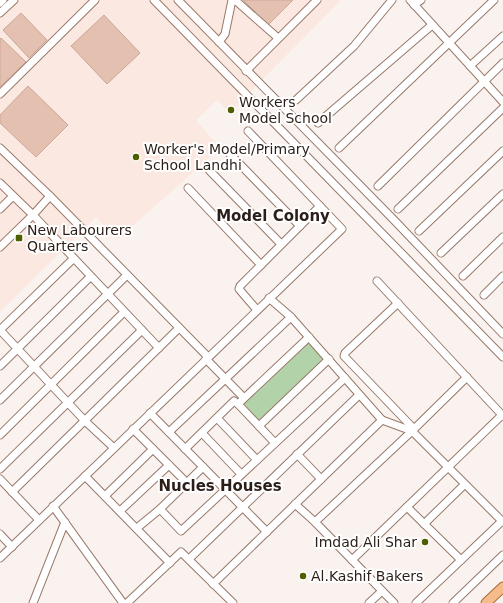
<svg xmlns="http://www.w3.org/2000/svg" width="503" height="603" viewBox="0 0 503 603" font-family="'DejaVu Sans',sans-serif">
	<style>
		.built { fill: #fbe9e1 }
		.green { fill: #b2d3aa }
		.building { fill: #e4c0b0; stroke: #caa797 }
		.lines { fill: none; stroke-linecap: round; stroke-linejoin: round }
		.minor-casing { stroke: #997869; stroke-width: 9 }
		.major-casing { stroke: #aa6830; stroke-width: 11 }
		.minor { stroke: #fff; stroke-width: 7 }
		.major { stroke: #f5bc8b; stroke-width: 9 }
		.poi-dot { fill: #4e5e00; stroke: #fff; stroke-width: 1.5 }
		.labels { text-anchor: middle; stroke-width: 4; stroke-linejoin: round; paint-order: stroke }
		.poi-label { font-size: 14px; fill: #2b1e18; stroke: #fff; text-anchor: start }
		.neighbourhood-label { font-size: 15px; font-weight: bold; fill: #2b1e18; stroke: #fff }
	</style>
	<rect width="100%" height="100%" fill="#faf2ef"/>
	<polygon class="built" points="0,0 341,0 263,79 263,82 261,81 230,113 217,100 196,120 220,148 117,240 96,217 0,312"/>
	<polygon class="green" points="309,341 325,358 259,423 240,404"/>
	<g class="building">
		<polygon points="243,0 293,0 268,25"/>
		<polygon points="21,13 47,40 29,58 3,30"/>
		<polygon points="104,15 140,53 107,84 71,46"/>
		<polygon points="1,38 26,62 0,87 0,39"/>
		<polygon points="28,86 68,125 36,157 0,123 0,115"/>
	</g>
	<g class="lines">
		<g class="minor-casing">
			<g id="minor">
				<polyline points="154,0 503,357"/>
				<polyline points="178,0 393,219 503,334"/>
				<polyline points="235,0 278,38"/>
				<polyline points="410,0 503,102"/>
				<polyline points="0,3 3,0"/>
				<polyline points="414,5 421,0"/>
				<polyline points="0,13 14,0"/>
				<polyline points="219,42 225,34 232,0"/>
				<polyline points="470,66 503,36"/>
				<polyline points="246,71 317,0"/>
				<polyline points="0,94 95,0"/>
				<polyline points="296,100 354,46 392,0"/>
				<polyline points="318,123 432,25"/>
				<polyline points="0,148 50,196 208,357"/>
				<polyline points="339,148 494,0"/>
				<polyline points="228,152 300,226"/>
				<polyline points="209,170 281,244"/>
				<polyline points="0,183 33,215 159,348"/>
				<polyline points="378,186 503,63"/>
				<polyline points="188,188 261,265 320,206"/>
				<polyline points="0,209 13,196"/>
				<polyline points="398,209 503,108"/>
				<polyline points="419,231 503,151"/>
				<polyline points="0,247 33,215 50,196"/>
				<polyline points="441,253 503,194"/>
				<polyline points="463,276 503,237"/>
				<polyline points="377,281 503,416"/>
				<polyline points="484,295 503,276"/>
				<polyline points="269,298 291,317 382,420 412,431 503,522"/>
				<polyline points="398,303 345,353 344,356 414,429"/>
				<polyline points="257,310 239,289 240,286 261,265"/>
				<polyline points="0,330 85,421 114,448"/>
				<polyline points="0,330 73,259"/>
				<polyline points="206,359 244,398"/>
				<polyline points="0,366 90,277"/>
				<polyline points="0,400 127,275"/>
				<polyline points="150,413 267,532"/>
				<polyline points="217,418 257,460"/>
				<polyline points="259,426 329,359"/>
				<polyline points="133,429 187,483"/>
				<polyline points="169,432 291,317"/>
				<polyline points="202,433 241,474"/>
				<polyline points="0,435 124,312"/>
				<polyline points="275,443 238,404 309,337"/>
				<polyline points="185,449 234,401 238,404"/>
				<polyline points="297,454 321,479"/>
				<polyline points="203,467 160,509 181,531 345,378"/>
				<polyline points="0,469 142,330"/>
				<polyline points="85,476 170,563"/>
				<polyline points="0,479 39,520"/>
				<polyline points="12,492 179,328"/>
				<polyline points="105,496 153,449"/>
				<polyline points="295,504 315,522 394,603"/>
				<polyline points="53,506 123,603"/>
				<polyline points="407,507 461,560"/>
				<polyline points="120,511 169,465"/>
				<polyline points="315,522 412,431 467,377"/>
				<polyline points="424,524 464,485"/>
				<polyline points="137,528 160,509"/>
				<polyline points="0,534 12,547"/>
				<polyline points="0,558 342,229 248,131"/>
				<polyline points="189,559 359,395"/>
				<polyline points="352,560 502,415"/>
				<polyline points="213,584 382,420"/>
				<polyline points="33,603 65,522"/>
				<polyline points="127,603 181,552 233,603"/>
				<polyline points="369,603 382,591"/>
				<polyline points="416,603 502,521"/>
				<polyline points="453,603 503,555"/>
			</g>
		</g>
		<g class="major-casing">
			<polyline id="major" points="486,603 503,587"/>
		</g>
		<use href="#minor" class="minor"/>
		<use href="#major" class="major"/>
	</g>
	<g class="poi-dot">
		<circle cx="231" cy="110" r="4"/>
		<circle cx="136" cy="157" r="4"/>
		<rect x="15" y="234" width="8" height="8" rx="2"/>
		<circle cx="425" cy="542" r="4"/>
		<circle cx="303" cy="576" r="4"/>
	</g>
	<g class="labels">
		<g class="poi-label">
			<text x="239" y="107">Workers<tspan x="239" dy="16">Model School</tspan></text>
			<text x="144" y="154">Worker's Model/Primary<tspan x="144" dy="16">School Landhi</tspan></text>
			<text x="27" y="235">New Labourers<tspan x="27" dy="16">Quarters</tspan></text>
			<text x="417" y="547" text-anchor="end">Imdad Ali Shar</text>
			<text x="311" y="581">Al.Kashif Bakers</text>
		</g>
		<g class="neighbourhood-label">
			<text x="273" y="221">Model Colony</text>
			<text x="220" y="491">Nucles Houses</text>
		</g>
	</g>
</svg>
